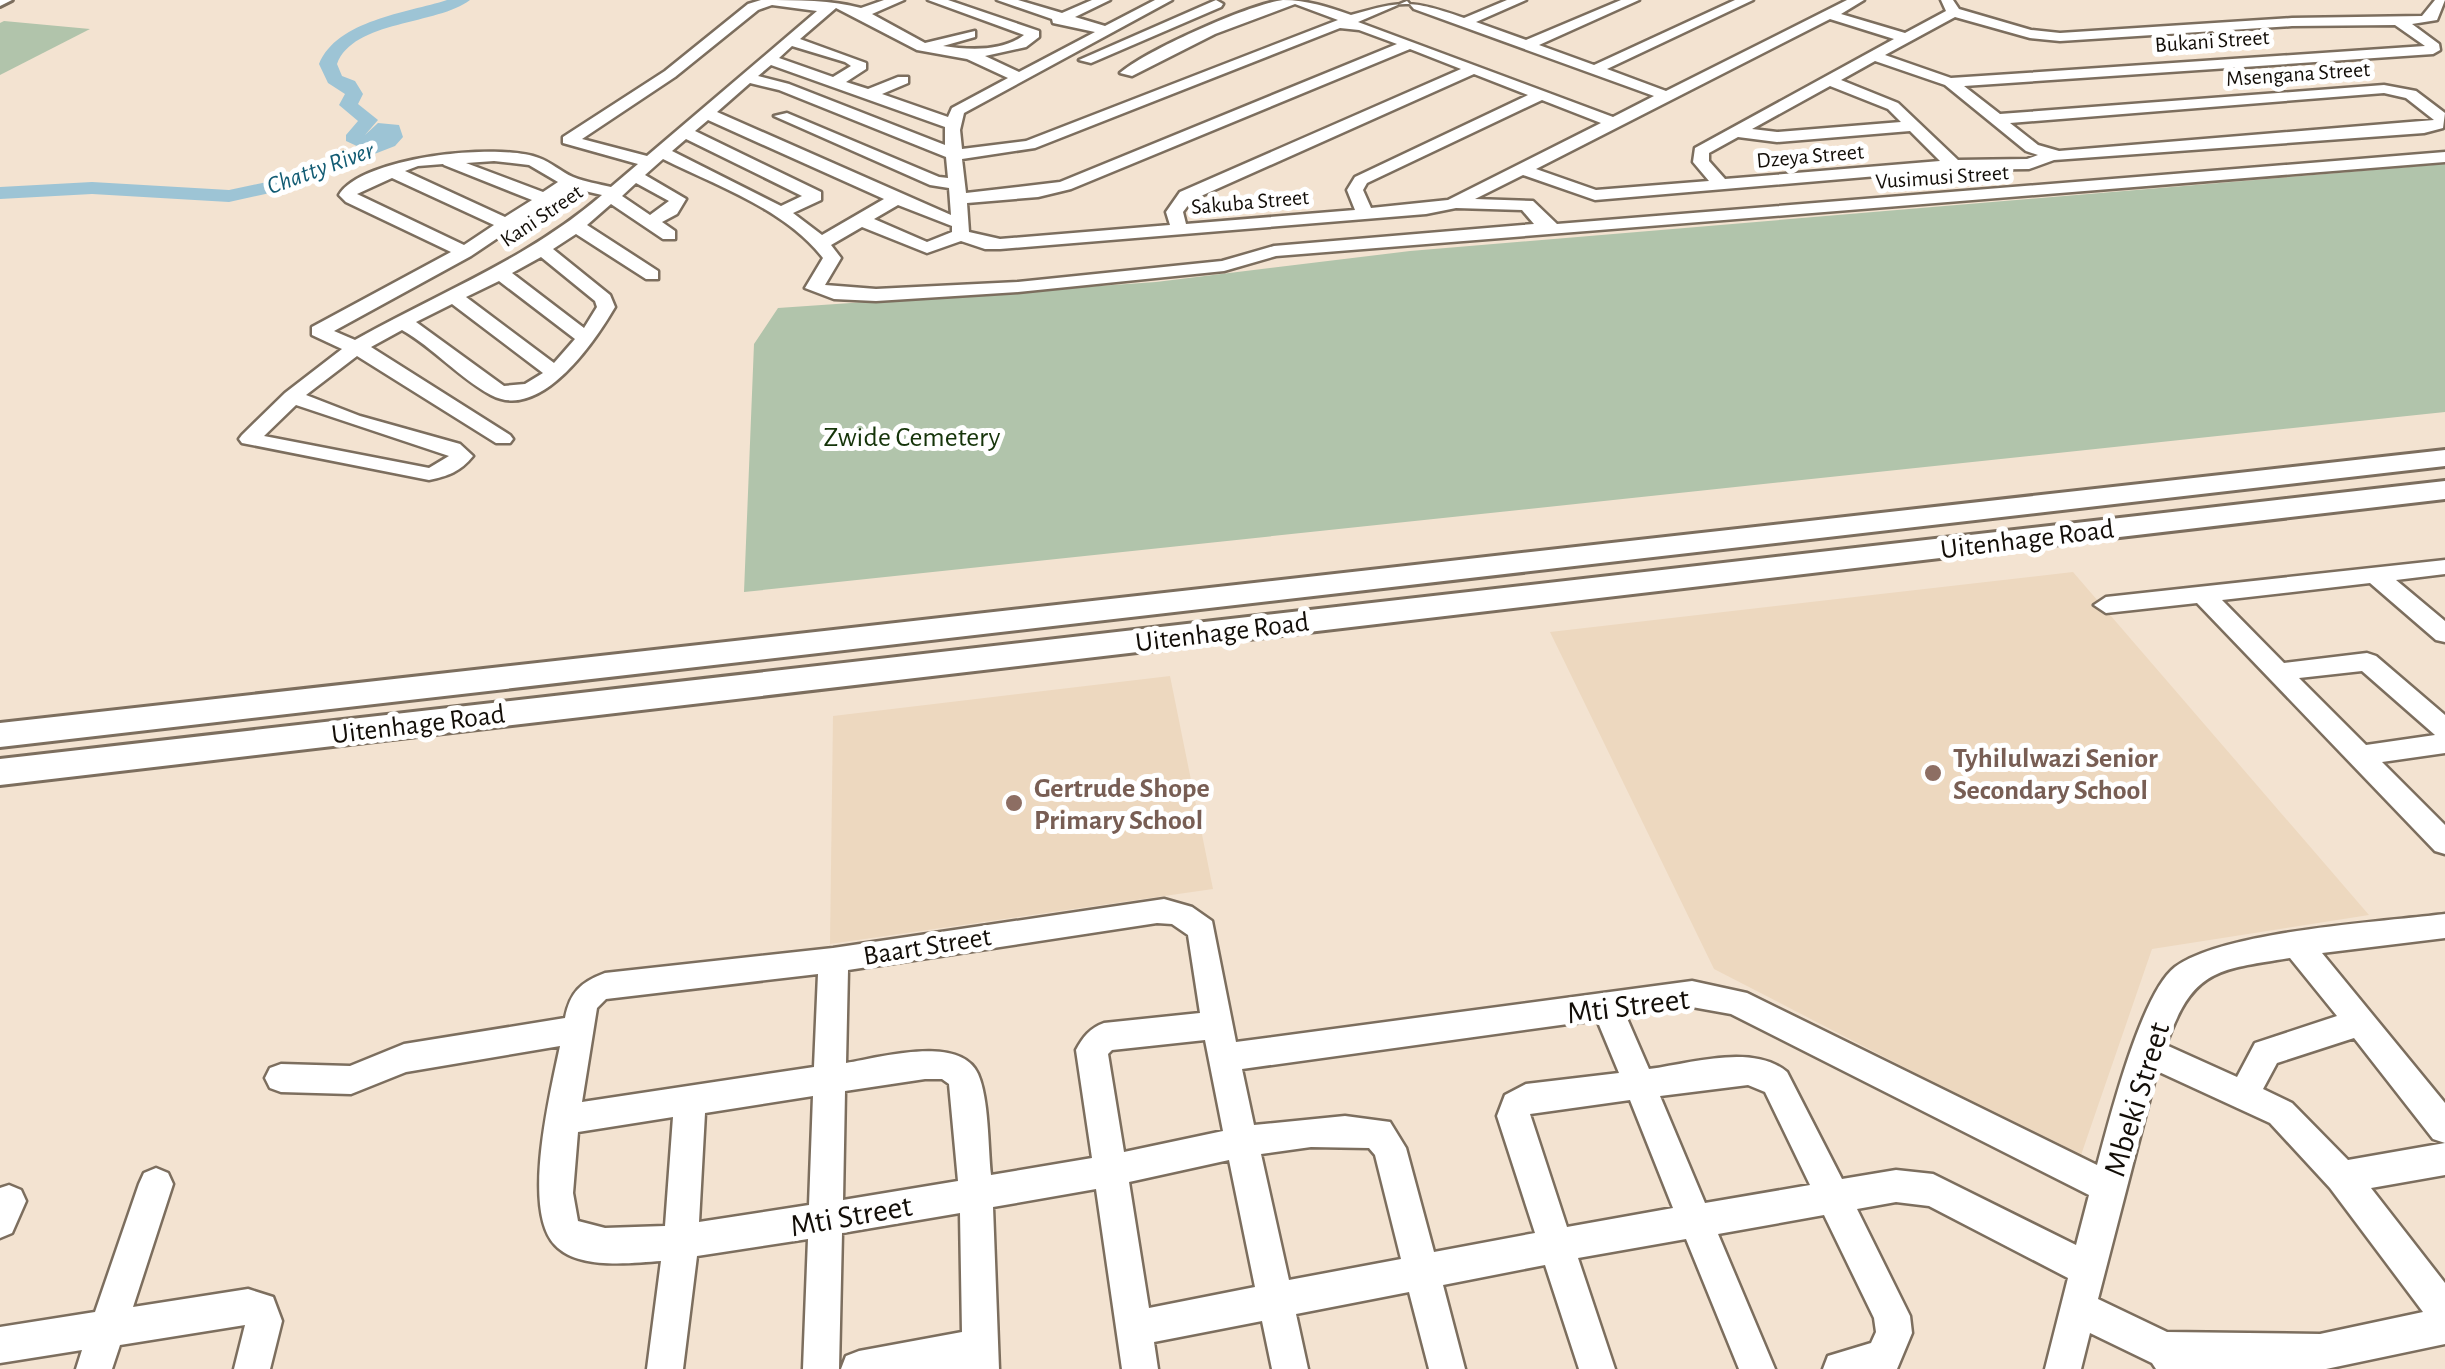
<svg xmlns="http://www.w3.org/2000/svg" width="2445" height="1369" viewBox="0 0 2445 1369" font-family="'Alegreya Sans',sans-serif">
	<style>
		.built { fill: #edd8bf }
		.green { fill: #b1c4ab }
		.lines { fill: none; stroke-linecap: round; stroke-linejoin: round }
		.river { fill: #9dc4d5; fill-rule: evenodd }
		.minor-casing { stroke: #7c6e5e; stroke-width: 5 }
		.major-casing { stroke: #7c6e5e; stroke-width: 6 }
		.minor { fill: #fff; fill-rule: evenodd }
		.major { fill: #fff; fill-rule: evenodd }
		.education-dot { fill: #8d6e63; stroke: #fff; stroke-width: 4 }
		.labels { text-anchor: middle; stroke-width: 10; stroke-linejoin: round; paint-order: stroke }
		.far-street-label { font-size: 22px; fill: #130e08; stroke: #fff }
		.far-water-label { font-size: 25px; font-style: italic; fill: #115b73; stroke: #fff }
		.park-label { font-size: 28px; fill: #153409; stroke: #fff }
		.street-label { font-size: 28px; fill: #130e08; stroke: #fff }
		.education-label { font-size: 28px; font-weight: bold; fill: #785e54; stroke: #fff; text-anchor: start }
		.near-street-label { font-size: 32px; fill: #130e08; stroke: #fff }
	</style>
	<rect width="100%" height="100%" fill="#f3e3d1"/>
	<g class="built">
		<polygon points="2073,572 2369,915 2152,949 2080,1158 1714,969 1550,632"/>
		<polygon points="1170,676 1213,889 830,944 833,716"/>
	</g>
	<g class="green">
		<polygon points="4,21 90,29 0,75 0,23"/>
		<polygon points="2445,164 2445,412 744,592 754,344 778,308 1156,282 1410,251"/>
	</g>
	<g class="lines">
		<path class="river" d="M447 0H470C438 25 353 20 337 64L342 76 355 81 363 94 358 104 378 120 365 135 378 123 399 125 403 137 395 146 279 191 229 202 92 194 0 199V187L92 182 229 190 267 182 359 147 346 141V135L358 121 339 105 345 94 328 83 319 64C337 20 407 13 447 0Z"/>
		<g class="minor-casing">
			<g id="minor">
				<path d="M761 0C797 0 832 0 861 8L884 0H904L872 14 925 43 975 31V37L943 46C969 50 1002 52 1024 35L928 0H948L1039 31V37L1026 47 985 56 1019 72 1095 32 1053 23 1052 19 997 0H1018L1062 13 1092 0H1110L1075 17 1105 26 1155 0H1172L964 113 960 130 962 149 1026 141 1338 20 1295 4 1215 34 1132 76 1120 73C1145 51 1249 4 1283 0 1307 0 1328 7 1351 15 1404 0 1411 0 1464 18L1507 0H1526L1476 22 1526 40 1621 0H1639L1539 45 1594 65 1735 0H1753L1607 69 1666 91 1847 0H1864L1841 14 1905 33 1946 11 1941 0H1953L1959 9 2031 30 2060 33 2292 18 2422 16 2435 0H2445L2437 20 2412 24 2439 44 2440 50 2433 54 1964 86 2000 114 2384 85 2416 91 2445 113 2443 128 2424 133 2054 160 2029 169 1947 170 1595 200 1523 175 1475 199 1533 201 1557 224 2445 152V162L1276 256 1224 271 1018 292 876 301 834 299 805 288 823 258C785 209 717 186 663 159L645 175 686 199 677 214 662 222 675 231V239H663L611 204 587 225 658 271V279H646L576 234 553 249 610 295 615 307C595 341 541 422 491 395 459 378 434 348 402 330L371 347 510 435 513 439 510 443H496L357 356 306 395 360 416 460 444 473 456C460 472 448 476 429 480L242 443 239 439 242 435 285 393 342 349 312 335V327L451 252 346 202 339 195C361 157 498 142 539 158 551 162 561 172 573 177 585 182 599 184 611 187L638 164 563 143V137L665 71 748 4ZM1407 1 1414 9 1654 96 1613 117 1358 22ZM772 5 817 11 647 156 582 139 675 77 758 10ZM836 8 917 50 967 59 1008 78 952 108 948 117 882 94 908 83V77H898L868 89 846 82 866 69V63L800 39ZM1955 17 2030 38 2060 41 2292 26 2395 25 2425 46 1951 78 1885 55ZM1830 19 1894 39 1695 148 1693 162 1709 181 1596 190 1536 169ZM1340 28 1359 30 1397 44 1060 182 966 193 962 159 1035 148ZM792 46 845 62 851 66 833 77 779 58ZM1410 49 1461 69 1180 192 1166 212 1170 225 1000 239 969 232 967 203 1038 197 1071 189ZM1875 61 1945 85 2026 151 2038 155 2027 159 1958 160 1898 103 1841 80ZM771 65 945 127V145L789 84 758 76ZM1474 74 1528 95 1355 177 1347 190 1355 210 1186 224 1183 212 1192 200ZM750 83 779 90 946 157 948 178 939 177 787 113 774 116 930 185 949 188 951 215 717 112ZM1830 86 1888 109 1901 122 1777 132 1752 129ZM2384 93 2406 98 2434 120 2059 151 2038 145 2010 123ZM1542 100 1601 123 1448 200 1371 208 1363 190 1367 183ZM708 120 884 199 822 235 793 213 821 200V192L695 131ZM1910 131 1940 161 1725 179 1709 161V153L1738 137 1777 142ZM686 139 802 196 781 206 672 151ZM494 161 529 165 558 182 543 192 466 163ZM443 164 444 165 532 200 505 217 405 171 418 166ZM392 178 494 225 464 245 357 194ZM636 183 669 201 650 215 622 196ZM572 188 602 195C528 259 440 292 355 340L334 331 471 256ZM898 205 952 226V232L927 242 874 219ZM1456 208 1522 210 1534 224 1274 246 1222 261 1018 282 876 289 825 285 841 258 831 245 862 227 927 253 961 241 985 249H1000L1426 214ZM541 257 595 301 597 307 584 328 512 273ZM499 281 575 339 554 363 466 297ZM452 304 543 373 525 384 504 386 416 322ZM296 405 449 456 429 468 264 436Z"/>
				<polygon points="1216,0 1223,4 1221,7 1091,63 1079,60"/>
				<path d="M2445 560V574L2396 580 2445 621V642L2436 640 2370 583 2222 600 2284 663 2367 653 2376 656 2445 715V753L2382 762 2445 825V854L2435 851 2197 603 2106 613 2094 605 2106 597ZM2362 671 2435 735 2366 745 2299 678Z"/>
				<path d="M1164 899 1192 907 1212 921 1236 1042 1692 981 1747 993 2097 1165C2109 1121 2141 993 2175 967 2223 931 2381 922 2445 914V938L2322 953 2445 1103V1143L2433 1139 2354 1038 2277 1063 2263 1089 2292 1103 2348 1160 2445 1143V1175L2371 1188 2445 1283V1344L2326 1369H2156L2152 1363 2090 1333 2081 1369H2045L2068 1278 1929 1206 1896 1202 1857 1209 1910 1316 1912 1333 1897 1369H1823L1828 1356 1871 1343 1876 1332 1874 1318 1824 1215 1718 1234 1775 1369H1739L1686 1239 1578 1258 1615 1369H1579L1545 1265 1443 1285 1465 1369H1429L1409 1292 1296 1314 1308 1369H1272L1262 1321 1154 1342 1158 1369H1122L1096 1189 993 1207 999 1369H841L846 1356 859 1351 962 1332 960 1213 842 1233 839 1369H803L808 1239 697 1256 683 1369H647L661 1261C631 1263 578 1270 555 1245 521 1210 551 1090 560 1046L406 1072 351 1094 281 1092 270 1088 265 1078 270 1068 281 1064 350 1066 404 1044 565 1018C570 992 581 982 605 973L833 948ZM1157 923 1172 924 1188 935 1200 1013 1104 1023C1090 1028 1083 1037 1076 1050L1092 1158 991 1175C988 1147 989 1099 978 1074 960 1034 879 1058 846 1063L848 970ZM2290 958 2337 1016 2255 1043 2237 1077 2166 1045C2193 969 2216 970 2290 958ZM818 974 814 1067 582 1102 597 1008 606 999ZM1692 1007 1731 1014 2089 1195 2076 1245 1933 1174 1896 1170 1842 1179 1787 1072C1753 1043 1689 1064 1649 1069L1626 1016ZM1597 1020 1619 1073 1526 1084 1505 1095 1497 1116 1535 1233 1434 1252 1406 1148 1390 1122 1345 1116 1254 1125 1242 1069ZM1205 1040 1223 1131 1124 1152 1108 1054 1112 1050ZM2157 1071 2270 1123 2330 1188 2423 1312 2320 1334 2167 1332 2098 1299ZM925 1079H942L949 1084 958 1181 843 1200 845 1091ZM1748 1085 1765 1092 1810 1185 1705 1203 1660 1096ZM813 1096 809 1205 699 1222 705 1113ZM1630 1100 1673 1208 1567 1227 1530 1114ZM673 1117 665 1226 605 1228 578 1221 573 1193 578 1132ZM1311 1147 1369 1148 1375 1155 1401 1259 1289 1280 1261 1154ZM1229 1160 1255 1287 1149 1308 1129 1182Z"/>
				<polygon points="156,1168 168,1173 173,1184 133,1307 248,1289 273,1297 282,1321 270,1369 234,1369 245,1325 120,1345 112,1369 76,1369 82,1350 0,1363 0,1327 95,1312 139,1184 144,1173"/>
				<polygon points="9,1185 21,1190 26,1201 12,1233 0,1238 0,1188"/>
			</g>
		</g>
		<g class="major-casing">
			<g id="major">
				<polygon points="0,0 12,0 0,6"/>
				<polygon points="2445,450 2445,466 0,747 0,723"/>
				<polygon points="2445,481 2445,499 0,785 0,759"/>
			</g>
		</g>
		<use href="#minor" class="minor"/>
		<use href="#major" class="major"/>
	</g>
	<g class="education-dot">
		<circle cx="1933" cy="773" r="10"/>
		<circle cx="1014" cy="803" r="10"/>
	</g>
	<g class="labels">
		<g class="far-street-label">
			<text transform="translate(2212 40) rotate(-4)" y="8">Bukani Street</text>
			<text transform="translate(2298 73) rotate(-4)" y="8">Msengana Street</text>
			<text transform="translate(1810 155) rotate(-5)" y="8">Dzeya Street</text>
			<text transform="translate(1942 176) rotate(-4)" y="8">Vusimusi Street</text>
			<text transform="translate(1250 201) rotate(-5)" y="8">Sakuba Street</text>
			<text transform="translate(541 215) rotate(-34)" y="8">Kani Street</text>
		</g>
		<g class="far-water-label">
			<text transform="translate(320 167) rotate(-20)" y="9">Chatty River</text>
		</g>
		<g class="park-label">
			<text x="912" y="446">Zwide Cemetery</text>
		</g>
		<g class="street-label">
			<text transform="translate(2027 538) rotate(-7)" y="10">Uitenhage Road</text>
			<text transform="translate(1222 631) rotate(-7)" y="10">Uitenhage Road</text>
			<text transform="translate(418 723) rotate(-7)" y="10">Uitenhage Road</text>
			<text transform="translate(927 945) rotate(-9)" y="10">Baart Street</text>
		</g>
		<g class="education-label">
			<text x="1953" y="767">Tyhilulwazi Senior<tspan x="1953" dy="32">Secondary School</tspan></text>
			<text x="1034" y="797">Gertrude Shope<tspan x="1034" dy="32">Primary School</tspan></text>
		</g>
		<g class="near-street-label">
			<text transform="translate(1628 1005) rotate(-7)" y="11">Mti Street</text>
			<text transform="translate(2136 1099) rotate(-73)" y="11">Mbeki Street</text>
			<text transform="translate(851 1215) rotate(-10)" y="11">Mti Street</text>
		</g>
	</g>
</svg>
